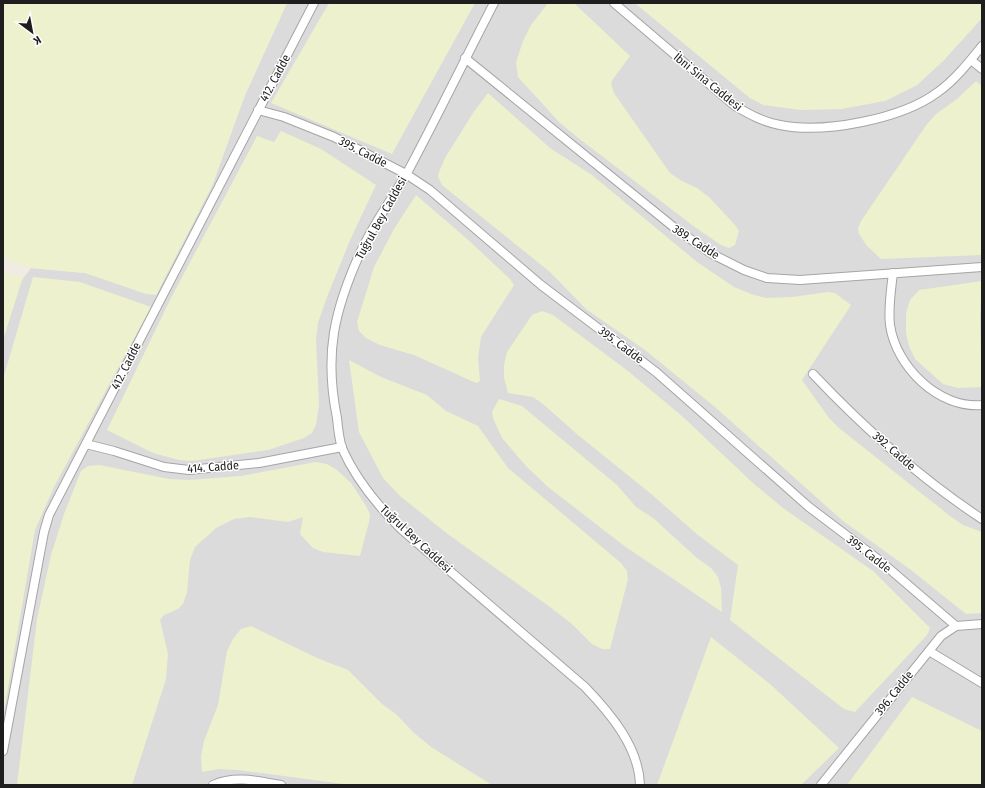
<svg xmlns="http://www.w3.org/2000/svg" width="985" height="788" viewBox="0 0 985 788" font-family="'Fira Sans Condensed',sans-serif">
	<style>
		.residential { fill: #dcdbdb }
		.farmland { fill: #edf1cd }
		.lines { fill: none; stroke-linecap: round; stroke-linejoin: round }
		.minor-casing { stroke: #a5a5a5; stroke-width: 10 }
		.minor { stroke: #fff; stroke-width: 8 }
		.labels { text-anchor: middle; stroke-width: 3; stroke-linejoin: round; paint-order: stroke }
		.street-label { font-size: 12px; fill: #1e1e1e; stroke: #fff }
	</style>
	<rect width="100%" height="100%" fill="#f0ece3"/>
	<polygon class="residential" points="287,3 635,3 750,98 885,101 917,85 943,61 982,18 982,785 3,785 3,305 31,268 85,273 156,295 212,186 245,95"/>
	<g class="farmland">
		<polygon points="3,3 287,3 245,95 212,186 156,295 146,294 85,273 31,268 3,258"/>
		<polygon points="329,3 475,3 392,154 271,103"/>
		<polygon points="548,3 574,3 630,56 613,79 611,84 614,93 670,173 682,181 697,188 709,197 735,225 739,231 735,245 729,248 721,245 696,228 577,137 559,122 518,77 516,62 523,41 531,25"/>
		<polygon points="635,3 982,3 982,18 943,61 917,85 885,101 842,109 801,110 763,105 750,98"/>
		<polygon points="976,81 982,86 982,255 881,259 867,246 859,234 858,228 861,221 927,124 936,114 957,99"/>
		<polygon points="488,93 550,148 592,175 697,262 734,287 751,294 766,298 792,297 828,292 835,293 851,305 802,380 829,418 839,428 950,516 963,525 982,532 982,613 966,614 911,570 843,521 715,407 645,350 586,309 550,272 442,185 438,177 439,172 445,158 473,113"/>
		<polygon points="281,131 321,149 376,185 351,238 327,297 318,323 316,340 319,404 316,425 312,433 304,438 268,450 192,461 179,460 153,453 107,430 171,298 257,136 274,142"/>
		<polygon points="416,195 466,238 510,279 514,285 481,337 478,358 480,381 476,383 414,355 380,345 366,338 359,331 357,322 374,267 394,229"/>
		<polygon points="3,272 23,277 3,340"/>
		<polygon points="33,277 80,282 151,307 54,487 35,530 3,717 3,379"/>
		<polygon points="982,281 980,318 982,387 958,388 943,384 915,359 909,346 906,333 906,313 910,300 919,290"/>
		<polygon points="542,311 553,315 628,371 683,417 754,484 783,508 873,571 930,628 927,635 855,712 844,709 730,620 738,565 698,535 650,493 578,435 543,404 533,397 508,393 504,378 504,365 507,352 532,315"/>
		<polygon points="349,360 381,377 427,395 446,411 478,426 508,468 621,563 627,571 628,579 610,649 602,649 592,644 572,624 550,607 449,535 400,496 383,478 359,432"/>
		<polygon points="499,399 522,406 617,485 636,507 653,518 697,558 711,568 718,577 721,588 722,612 623,545 548,487 526,466 502,438 493,418 492,412"/>
		<polygon points="316,462 327,464 337,470 351,483 366,506 370,514 369,522 360,556 323,552 313,548 300,534 303,517 288,522 250,517 234,519 216,528 195,547 190,560 187,592 183,604 178,609 164,615 160,620 168,654 166,679 132,785 17,785 37,619 51,555 64,514 81,471 88,466 99,465 169,479 189,480 241,476"/>
		<polygon points="251,626 317,658 348,670 382,704 396,714 413,732 431,747 492,785 351,785 238,770 219,769 202,772 201,756 204,741 218,705 227,651 233,639 241,629"/>
		<polygon points="711,637 770,684 839,748 801,785 657,785"/>
		<polygon points="912,697 982,731 982,785 847,785"/>
	</g>
	<g class="lines">
		<g class="minor-casing">
			<g id="minor">
				<path d="M494 3C465 59 437 117 407 173 392 199 374 223 361 251 334 310 324 354 337 418 338 428 339 439 342 448 355 478 378 506 401 529L585 687C610 713 639 747 640 785"/>
				<path d="M614 3 735 106C749 114 763 122 780 125 824 134 902 119 938 92 955 80 969 62 982 46"/>
				<polyline points="465,58 676,229 712,254 744,270 767,278 800,280 982,267"/>
				<polyline points="971,60 982,69"/>
				<polyline points="258,110 284,117 334,137 406,174 430,190 541,285 656,372 809,507 879,560 956,626"/>
				<path d="M893 273C891 290 888 308 890 325 896 367 939 409 982 405"/>
				<path d="M813 374C864 428 920 478 982 519"/>
				<polyline points="86,444 114,451 164,467 189,470 259,463 342,447"/>
				<polyline points="929,651 982,683"/>
				<polyline points="3,751 44,532 49,515 314,3"/>
				<path d="M213 785C235 775 258 781 281 785"/>
				<polyline points="821,785 941,636 956,626 982,624"/>
			</g>
		</g>
		<use href="#minor" class="minor"/>
	</g>
	<g class="labels">
		<g class="street-label">
			<text transform="translate(275 78) rotate(-62)" y="4">412. Cadde</text>
			<text transform="translate(708 82) rotate(39)" y="4">İbni Sina Caddesi</text>
			<text transform="translate(363 152) rotate(27)" y="4">395. Cadde</text>
			<text transform="translate(381 218) rotate(-61)" y="4">Tuğrul Bey Caddesi</text>
			<text transform="translate(696 242) rotate(33)" y="4">389. Cadde</text>
			<text transform="translate(621 345) rotate(37)" y="4">395. Cadde</text>
			<text transform="translate(126 366) rotate(-63)" y="4">412. Cadde</text>
			<text transform="translate(894 451) rotate(41)" y="4">392. Cadde</text>
			<text transform="translate(213 467) rotate(-4)" y="4">414. Cadde</text>
			<text transform="translate(416 539) rotate(43)" y="4">Tuğrul Bey Caddesi</text>
			<text transform="translate(869 554) rotate(38)" y="4">395. Cadde</text>
			<text transform="translate(894 693) rotate(-51)" y="4">396. Cadde</text>
		</g>
	</g>
	<rect width="985" height="788" fill="none" stroke="#1e1e1e" stroke-width="8"/>
	<g transform="translate(32 32) rotate(148)" stroke="#ffffff" stroke-width="3" paint-order="stroke">
	<path d="M0-3L7 15L0 10L-7 15Z" fill="#1e1e1e"/>
	<text y="-6" font-size="11" font-weight="bold" text-anchor="middle" fill="#1e1e1e">K</text>
	</g>
</svg>
